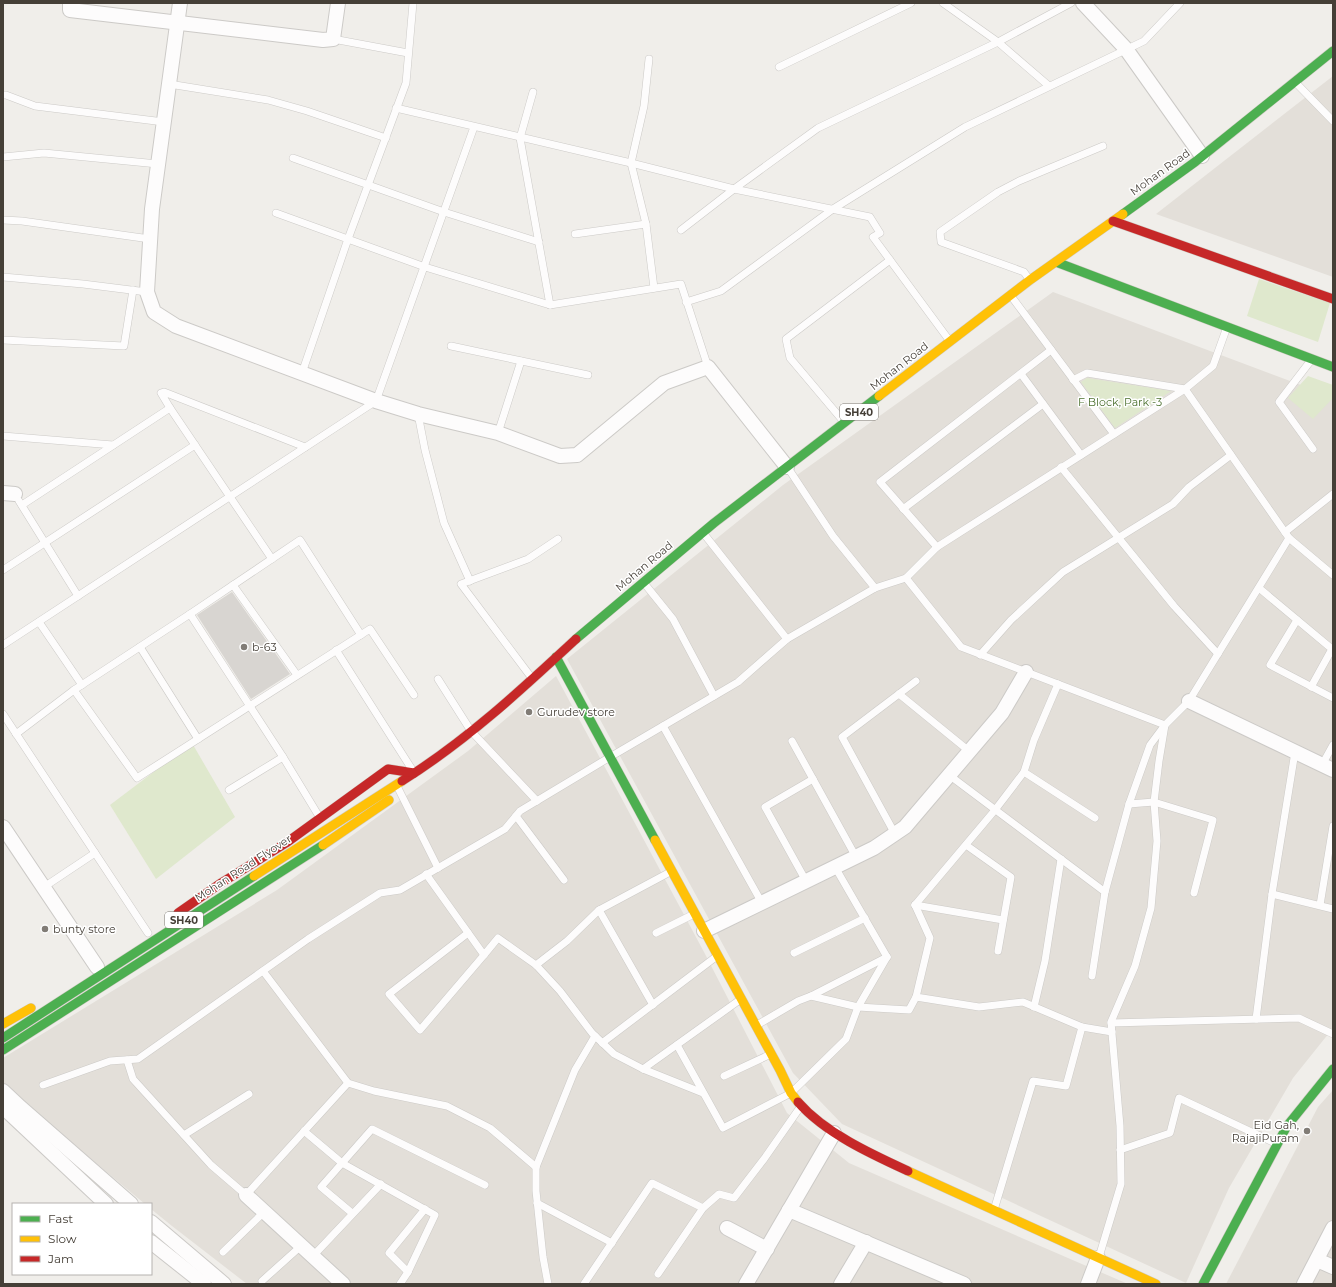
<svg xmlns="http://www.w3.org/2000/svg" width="1336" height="1287" viewBox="0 0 1336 1287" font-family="Montserrat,sans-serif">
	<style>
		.residential { fill: #e3dfd9 }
		.green { fill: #dfe8cd }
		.building { fill: #d8d5d1 }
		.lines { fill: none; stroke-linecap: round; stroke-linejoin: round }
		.lane-casing { stroke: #cccac7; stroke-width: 8 }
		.street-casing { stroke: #cccac7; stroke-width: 16 }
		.fast-casing { stroke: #cecac2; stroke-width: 10 }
		.slow-casing { stroke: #cecac2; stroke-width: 10 }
		.jam-casing { stroke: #cecac2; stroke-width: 10 }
		.lane { stroke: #fdfcfc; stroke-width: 7 }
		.street { stroke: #fdfcfc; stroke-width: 14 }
		.fast { stroke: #4caf50; stroke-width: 9 }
		.slow { stroke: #ffc107; stroke-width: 9 }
		.jam { stroke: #c62828; stroke-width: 9 }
		.poi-dot { fill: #817c76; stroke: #fff; stroke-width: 1.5 }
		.labels { text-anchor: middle; stroke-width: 3; stroke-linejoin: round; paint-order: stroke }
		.shield { fill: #fff; stroke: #7d7973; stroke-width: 1 }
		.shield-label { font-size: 10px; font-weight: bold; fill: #453f37 }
		.street-label { font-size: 11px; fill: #453f37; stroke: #fff }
		.park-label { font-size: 11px; fill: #4d7130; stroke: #fff }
		.poi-label { font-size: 11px; fill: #453f37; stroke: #fff; text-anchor: start }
	</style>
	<rect width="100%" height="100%" fill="#f0eeea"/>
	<g class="residential">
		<polygon points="1333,76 1333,277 1156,214"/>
		<polygon points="1053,292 1333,397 1333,1028 1293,1078 1229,1188 1186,1283 842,1124 793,1073 567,659 783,485"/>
		<polygon points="556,676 704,952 787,1113 849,1163 1128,1284 247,1284 172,1226 151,1209 151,1204 145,1204 3,1086 3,1058 277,890 468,751"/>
		<polygon points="1333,1090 1333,1284 1226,1284 1318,1107"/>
	</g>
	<g class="green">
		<polygon points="1259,279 1330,303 1318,342 1247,316"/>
		<polygon points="1308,376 1333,385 1333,398 1313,419 1288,398"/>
		<polygon points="1087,378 1171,391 1115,428 1081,382"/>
		<polygon points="192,743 235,817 156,879 110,805"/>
	</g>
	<polygon class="building" points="232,592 290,674 251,699 197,615"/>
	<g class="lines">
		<g class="lane-casing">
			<g id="lane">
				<polyline points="943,3 998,42 1049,86"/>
				<polyline points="333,39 408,53"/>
				<polyline points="649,59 644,106 631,163 646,224 654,288"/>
				<polyline points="779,67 911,3"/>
				<polyline points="169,84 268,100 307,111 386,138"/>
				<polyline points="1297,84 1333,121"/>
				<polyline points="533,92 520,138 550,305"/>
				<polyline points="3,95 6,95 35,106 164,122"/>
				<polyline points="396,108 631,163 734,189 870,217 880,233 873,237 949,340"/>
				<polyline points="3,157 44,153 158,164"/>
				<polyline points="293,158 444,212 539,242"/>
				<polyline points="276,213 425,267 550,305 681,284 708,367"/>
				<polyline points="3,220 22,221 150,239"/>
				<polyline points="681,230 734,189 818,128 998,42 1071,3"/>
				<polyline points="575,234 646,224"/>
				<polyline points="3,277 83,284 147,292"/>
				<polyline points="1029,279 1024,272 941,242 940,232 998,192 1019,181 1103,146"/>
				<polyline points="1011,296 1114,434"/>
				<polyline points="686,302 721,291 833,209 965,127 1144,41 1180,3"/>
				<polyline points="3,340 124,346 133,290"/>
				<polyline points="451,346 588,375"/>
				<polyline points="1312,359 1279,402 1313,449"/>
				<polyline points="302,373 348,239 406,83 413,3"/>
				<polyline points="1021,374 1081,455"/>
				<polyline points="1073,380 1087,373 1185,389 1289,538 1333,575"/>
				<polyline points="418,414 425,450 444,523 470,581"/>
				<polyline points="844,422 790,358 786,339 890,260"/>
				<polyline points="498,433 521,361"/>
				<polyline points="3,436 113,445"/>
				<polyline points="1061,467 1174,606 1218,654"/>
				<polyline points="788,468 833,536 875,588"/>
				<polyline points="19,501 78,596"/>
				<polyline points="22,505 170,408"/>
				<polyline points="903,509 1043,404"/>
				<polyline points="1285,532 1333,494"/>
				<polyline points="704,534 787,639"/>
				<polyline points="937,547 880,482 1051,350"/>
				<polyline points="272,559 170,408 161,393 164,392 305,447"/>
				<polyline points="3,570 195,445"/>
				<polyline points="906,578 961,647 1165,725 1159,761 1154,802 1157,841 1151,908 1135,966 1111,1022 1120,1126 1121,1184 1099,1257"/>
				<polyline points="644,583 673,619 714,696"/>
				<polyline points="233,585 297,675"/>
				<polyline points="1259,588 1332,649 1311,687"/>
				<polyline points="190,614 283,757 320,818"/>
				<polyline points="1297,620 1270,665 1333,698"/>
				<polyline points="39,622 82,685"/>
				<polyline points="3,645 376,401 474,127"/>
				<polyline points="140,647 198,739"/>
				<polyline points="336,650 413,771"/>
				<polyline points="980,655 1011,620 1063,572 1173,504 1189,487 1231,455"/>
				<polyline points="531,677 461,584 528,559 558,539"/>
				<polyline points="438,679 471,731 537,801"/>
				<polyline points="74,690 137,778 370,629 414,695"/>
				<polyline points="899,694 969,751"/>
				<polyline points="3,714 148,933"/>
				<polyline points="663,726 762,903"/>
				<polyline points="16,734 74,690 190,614 300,540 361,635"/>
				<polyline points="792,741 856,857"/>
				<polyline points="1322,765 1333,745"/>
				<polyline points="1024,772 1034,740 1058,684"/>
				<polyline points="949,775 1105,892"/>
				<polyline points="397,786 438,868"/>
				<polyline points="229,790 283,757"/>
				<polyline points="1129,804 1154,802 1213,820 1194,893"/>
				<polyline points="516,816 564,880"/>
				<polyline points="895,834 842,737 916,681"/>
				<polyline points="966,845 1011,877 998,951"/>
				<polyline points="835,867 887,957"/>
				<polyline points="426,874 484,955 498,938 536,965 560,991 592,1033 614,1054 643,1069 703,1093 702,1092"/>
				<polyline points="806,881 765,807 813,779"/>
				<polyline points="44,887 95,853"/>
				<polyline points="1272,894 1333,909"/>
				<polyline points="915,905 930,938 916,997 979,1007 1023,1002 1082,1027 1112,1032"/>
				<polyline points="915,905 995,810 1024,772 1095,818"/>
				<polyline points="915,905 1003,920"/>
				<polyline points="1320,905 1333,826"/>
				<polyline points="599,910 653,1005"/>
				<polyline points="468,933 389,994 420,1030 484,955"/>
				<polyline points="656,933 694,914"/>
				<polyline points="794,953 865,918"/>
				<polyline points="536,965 567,941 599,910 672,871"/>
				<polyline points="263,971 348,1083 374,1091 447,1106 490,1128 536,1167"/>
				<polyline points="1092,976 1105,892 1129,804 1150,745 1165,725 1189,701 1289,538"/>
				<polyline points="811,996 858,1007 909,1010 916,997"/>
				<polyline points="1034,1007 1045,961 1061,859"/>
				<polyline points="1256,1019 1272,894 1295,752"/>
				<polyline points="1111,1023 1299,1018 1333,1034"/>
				<polyline points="757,1025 798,1001 811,996 887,957"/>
				<polyline points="602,1043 717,956"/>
				<polyline points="677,1045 723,1128 791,1093 846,1039 858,1007 887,957"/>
				<polyline points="127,1060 133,1079 211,1165 246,1195 348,1083"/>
				<polyline points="643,1069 741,999"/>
				<polyline points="724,1076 771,1054"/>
				<polyline points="43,1085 110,1061 138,1059 308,939 380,893 400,890 505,829 520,811 610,757 738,682 787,639 875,588 906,578 937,547 1185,389 1213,366 1227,327"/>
				<polyline points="304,1131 342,1163 435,1215 408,1272 400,1284"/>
				<polyline points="184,1135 249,1094"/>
				<polyline points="1120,1150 1170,1133 1179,1098 1277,1144"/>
				<polyline points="537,1203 612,1243"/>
				<polyline points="994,1210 1033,1081 1066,1086 1082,1027"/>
				<polyline points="352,1213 321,1187 372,1129 485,1185"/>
				<polyline points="223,1252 264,1212"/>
				<polyline points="313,1256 381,1184"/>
				<polyline points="408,1272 389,1253 425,1209"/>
				<polyline points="658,1274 703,1208 719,1194 734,1198 764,1159 801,1106"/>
				<polyline points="262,1281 301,1246"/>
				<polyline points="548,1284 543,1257 536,1191 536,1167 575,1070 595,1036"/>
				<polyline points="584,1284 652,1183 703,1208"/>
			</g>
		</g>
		<g class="street-casing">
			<g id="street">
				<polyline points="70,3 70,10 323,40 333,39 338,3"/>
				<polyline points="180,3 152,209 147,292 154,312 176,326 376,401 418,414 498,433 560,456 577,455 664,383 708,367 787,467"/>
				<polyline points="1083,3 1126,49 1202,156"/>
				<polyline points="3,493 15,494"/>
				<polyline points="1189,701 1333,770"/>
				<polyline points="3,827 97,967"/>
				<polyline points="704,931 874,848 905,827 1002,713 1026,672"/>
				<polyline points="3,1091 20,1107 131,1204"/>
				<polyline points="3,1107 106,1204"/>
				<polyline points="246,1195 343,1284"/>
				<polyline points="789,1210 964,1284"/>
				<polyline points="151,1222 224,1284"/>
				<polyline points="727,1228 767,1249"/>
				<polyline points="151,1242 204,1284"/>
				<polyline points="1317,1260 1333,1267"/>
				<polyline points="746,1284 834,1133"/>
				<polyline points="841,1284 866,1242"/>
				<polyline points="1088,1284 1098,1258"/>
				<polyline points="1304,1284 1333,1228"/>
			</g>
		</g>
		<g class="fast-casing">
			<g id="fast">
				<polyline points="1123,214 1195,162 1333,51"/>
				<polyline points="1056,262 1333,367"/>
				<polyline points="576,639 714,523 879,396"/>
				<polyline points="556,657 655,840"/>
				<polyline points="3,1038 254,876"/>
				<polyline points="3,1050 323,845"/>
				<polyline points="1203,1284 1287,1126 1333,1069"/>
			</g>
		</g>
		<g class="slow-casing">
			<g id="slow">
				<polyline points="879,396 1030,280 1123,214"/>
				<polyline points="655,840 780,1070 791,1093 798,1102"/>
				<polyline points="323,845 389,800"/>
				<polyline points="254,876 402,781"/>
				<polyline points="3,1024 31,1008"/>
				<polyline points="908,1171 1156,1284"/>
			</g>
		</g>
		<g class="jam-casing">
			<g id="jam">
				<polyline points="1113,221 1333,299"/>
				<path d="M402 781C466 741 521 690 576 639"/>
				<polyline points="178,913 221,883 286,843 388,769 414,773"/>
				<path d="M798 1102C825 1133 871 1154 908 1171"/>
			</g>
		</g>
		<use href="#lane" class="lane"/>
		<use href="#street" class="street"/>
		<use href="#fast" class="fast"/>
		<use href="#slow" class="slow"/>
		<use href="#jam" class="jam"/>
	</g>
	<g class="poi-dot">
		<circle cx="244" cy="647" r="4"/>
		<circle cx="529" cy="712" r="4"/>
		<circle cx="45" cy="929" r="4"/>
		<circle cx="1307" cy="1131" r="4"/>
	</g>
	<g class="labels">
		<g class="shield">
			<rect x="840" y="404" width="38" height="16" rx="3"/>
			<rect x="165" y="912" width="38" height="16" rx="3"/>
		</g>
		<g class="shield-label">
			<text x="859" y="416">SH40</text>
			<text x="184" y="924">SH40</text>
		</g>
		<g class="street-label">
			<text transform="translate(1160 172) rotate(-36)" y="4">Mohan Road</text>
			<text transform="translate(899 366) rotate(-38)" y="4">Mohan Road</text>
			<text transform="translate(644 566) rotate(-40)" y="4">Mohan Road</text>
			<text transform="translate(243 868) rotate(-33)" y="4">Mohan Road Flyover</text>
		</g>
		<g class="park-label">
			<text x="1120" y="406">F Block, Park -3</text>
		</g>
		<g class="poi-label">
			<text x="252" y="651">b-63</text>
			<text x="537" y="716">Gurudev store</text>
			<text x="53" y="933">bunty store</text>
			<text x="1299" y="1129" text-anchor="end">Eid Gah,<tspan x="1299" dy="13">RajajiPuram</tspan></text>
		</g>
	</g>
	<rect width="1336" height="1287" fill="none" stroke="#453f37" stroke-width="8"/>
	<rect x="12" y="1203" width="140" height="72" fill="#ffffff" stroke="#b5b2af"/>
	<rect x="20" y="1216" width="20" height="6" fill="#4caf50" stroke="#b5b2af"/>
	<text x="48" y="1223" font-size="12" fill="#453f37">Fast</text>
	<rect x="20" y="1236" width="20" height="6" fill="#ffc107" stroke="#b5b2af"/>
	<text x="48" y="1243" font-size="12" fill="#453f37">Slow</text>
	<rect x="20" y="1256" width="20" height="6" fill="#c62828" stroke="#b5b2af"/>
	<text x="48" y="1263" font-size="12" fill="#453f37">Jam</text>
</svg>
